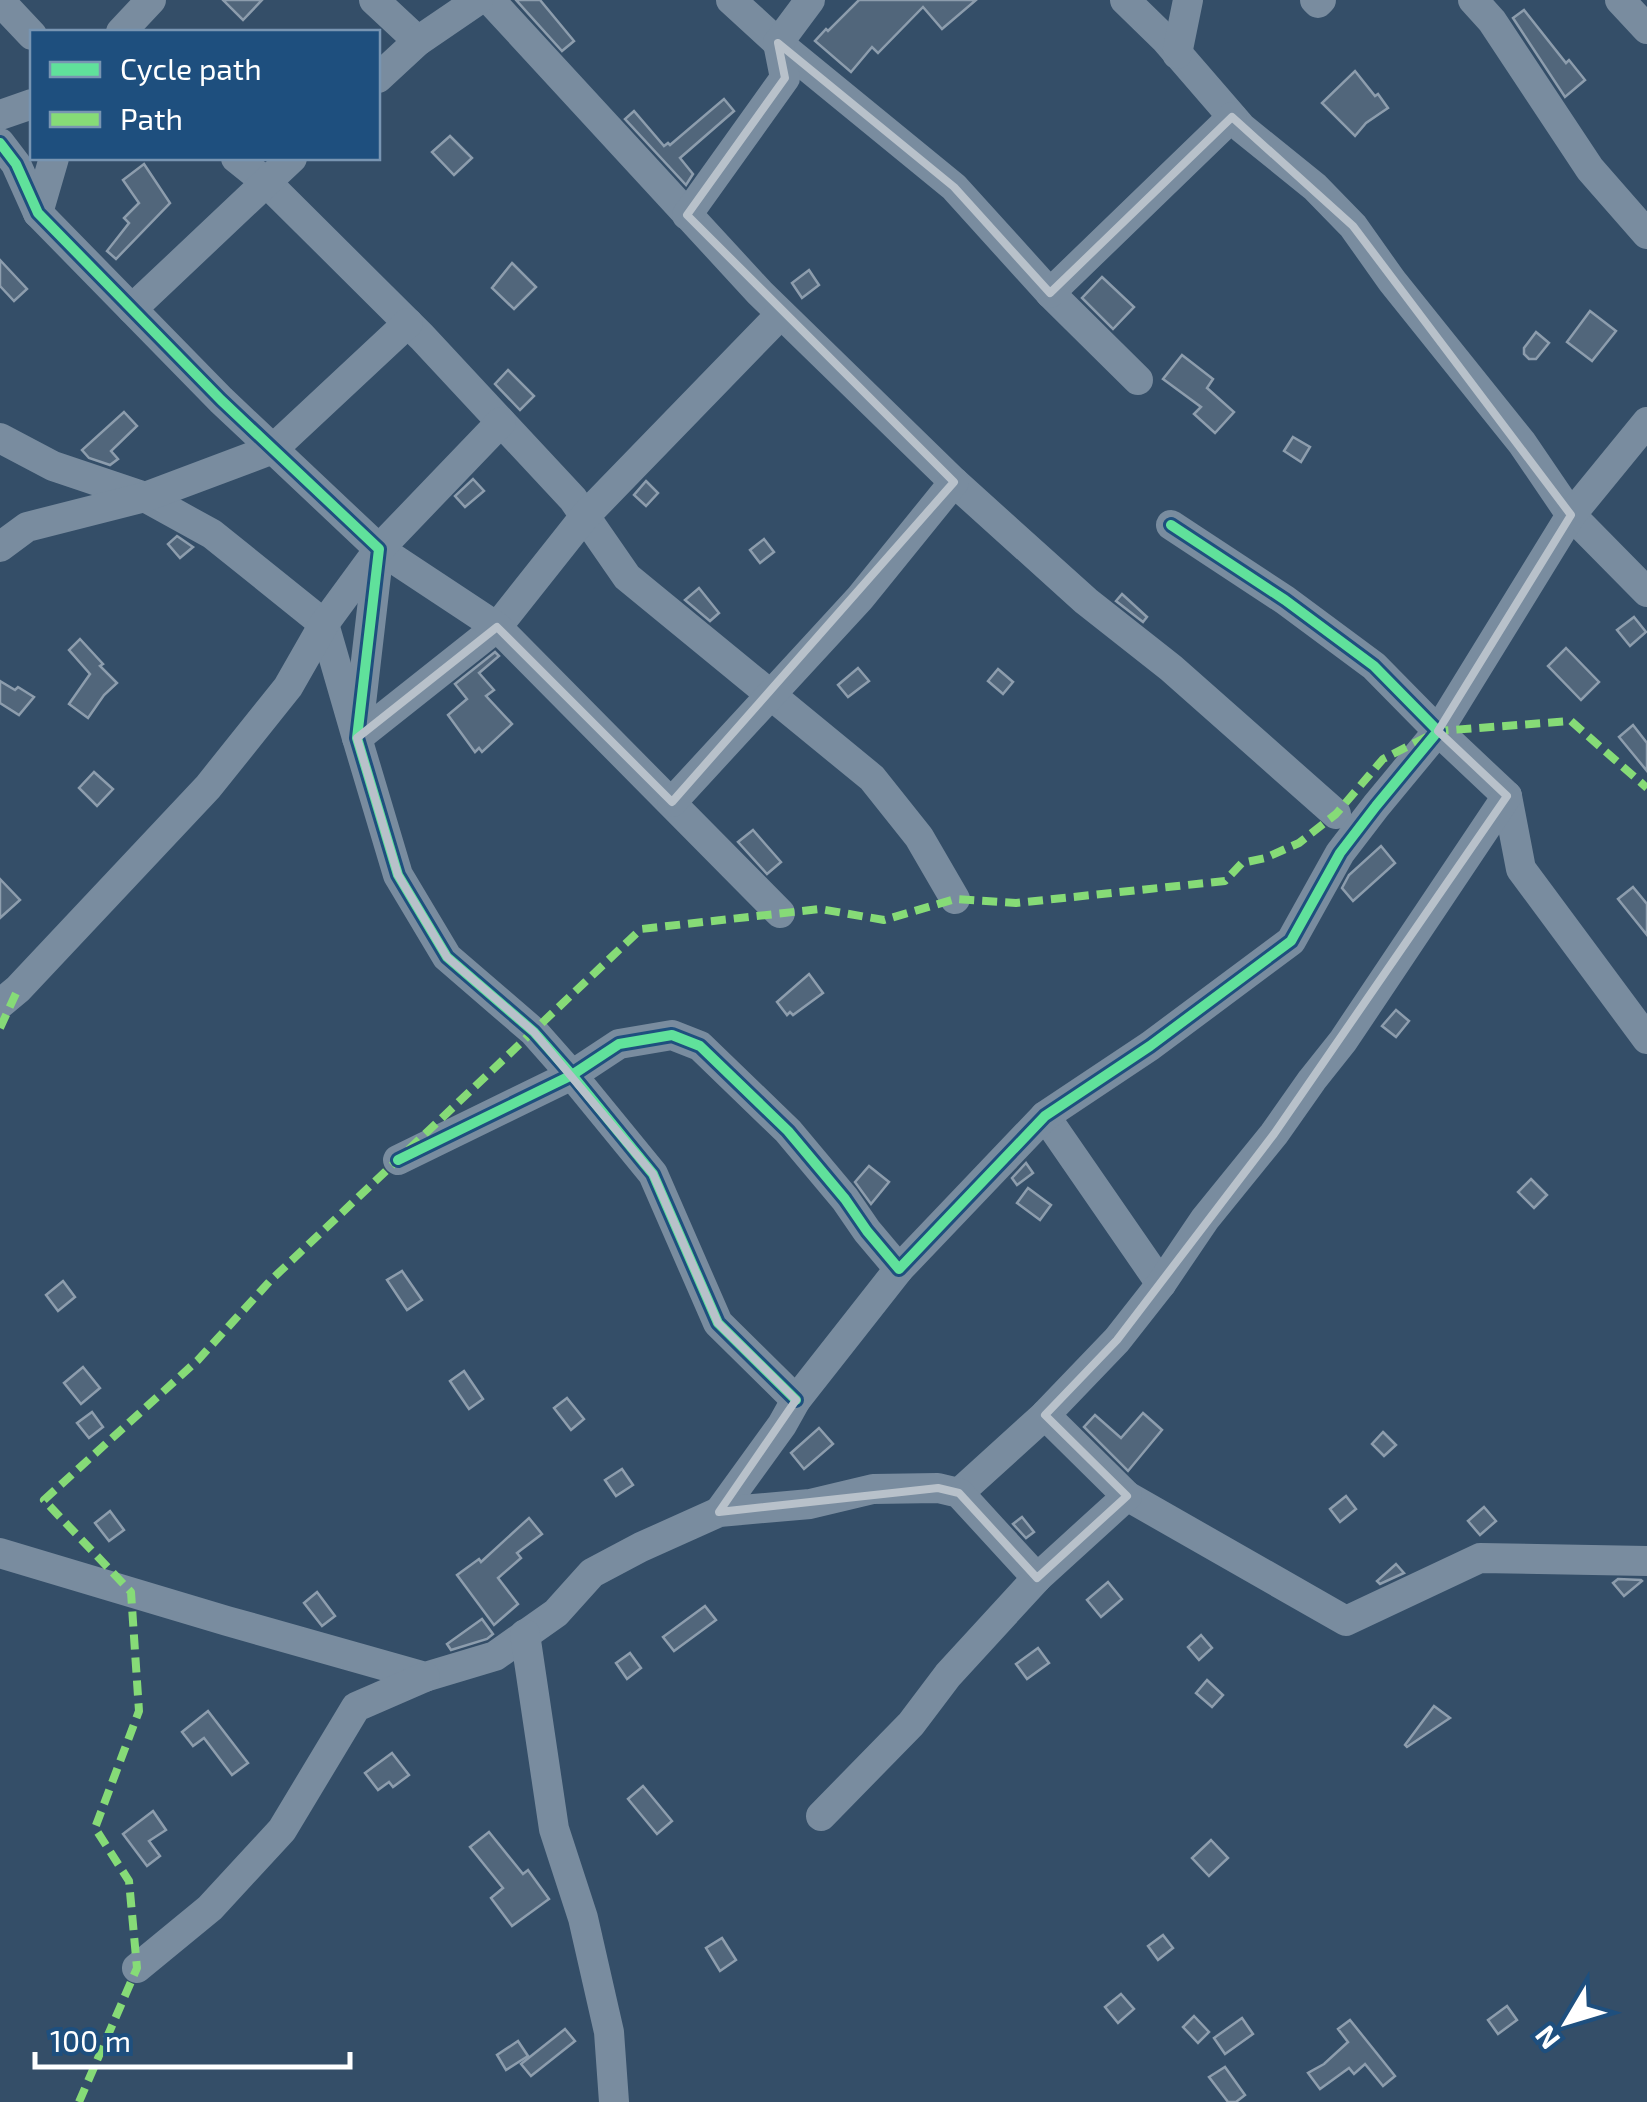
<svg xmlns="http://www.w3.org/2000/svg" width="1647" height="2102" viewBox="0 0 1647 2102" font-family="'Exo 2',sans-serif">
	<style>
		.building { fill: #51667b; stroke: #8d9dad; stroke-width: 2.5 }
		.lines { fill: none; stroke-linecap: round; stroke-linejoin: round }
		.minor { stroke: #798c9f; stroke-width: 30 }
		.quiet { stroke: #86db77; stroke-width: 8; stroke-dasharray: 15 8; stroke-linecap: butt }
		.cycleway-casing { stroke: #1e4f7e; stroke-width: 16 }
		.cycleway { stroke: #60e19b; stroke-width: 10 }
		.marked { fill: none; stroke: #b8c1ca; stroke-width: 8; stroke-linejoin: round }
	</style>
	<rect width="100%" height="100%" fill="#344e68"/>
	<g class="building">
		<polygon points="223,0 262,0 243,20"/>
		<polygon points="516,0 540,0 574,41 562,51"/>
		<polygon points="859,0 976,0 942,29 923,7 878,53 872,47 851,72 815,41 826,29 828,31"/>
		<polygon points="1524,10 1566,63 1569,60 1585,80 1565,97 1513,18"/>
		<polygon points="1355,71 1375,96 1378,94 1388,108 1366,123 1355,136 1322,103"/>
		<polygon points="724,99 734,111 680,158 693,174 686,185 625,119 634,111 664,146 668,143 670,145"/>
		<polygon points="450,136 472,158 454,175 432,152"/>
		<polygon points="144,164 170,203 116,259 107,251 129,223 124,218 139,203 123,180"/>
		<polygon points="0,260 27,289 14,301 0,286"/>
		<polygon points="512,263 536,287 514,309 492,288"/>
		<polygon points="809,270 819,285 802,298 792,283"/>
		<polygon points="1102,277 1134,307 1113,329 1082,298"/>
		<polygon points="1590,311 1616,331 1592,361 1567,342"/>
		<polygon points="1536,332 1549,343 1536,359 1529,359 1524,354 1524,348"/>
		<polygon points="1182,355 1213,379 1207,388 1234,412 1215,433 1194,414 1201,407 1163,379"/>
		<polygon points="508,370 534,396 520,410 495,384"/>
		<polygon points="124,412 137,426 111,451 118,459 110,465 89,458 82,450"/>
		<polygon points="1293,437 1310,447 1301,462 1284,451"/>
		<polygon points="473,479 484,491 465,507 455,496"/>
		<polygon points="646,481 658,493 646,506 634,495"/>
		<polygon points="177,536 193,547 180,558 168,544"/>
		<polygon points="764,539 774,552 760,563 750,550"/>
		<polygon points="699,588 719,613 710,621 685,600"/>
		<polygon points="1122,594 1147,617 1143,622 1116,601"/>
		<polygon points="1634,617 1646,632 1630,646 1617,630"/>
		<polygon points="80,639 103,664 100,666 117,683 104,695 88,718 69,704 90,674 69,650"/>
		<polygon points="1566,648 1599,682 1581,700 1548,666"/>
		<polygon points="495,652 499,656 479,673 494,690 486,696 512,724 482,752 479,748 475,752 448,715 467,699 455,684"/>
		<polygon points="858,668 869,681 848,697 838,685"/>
		<polygon points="998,669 1013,682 1003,694 988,681"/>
		<polygon points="0,681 15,690 18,687 34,697 19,715 0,703"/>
		<polygon points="1633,725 1647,743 1647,771 1619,737"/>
		<polygon points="94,772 113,789 97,806 79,788"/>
		<polygon points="753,830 781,862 767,874 738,842"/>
		<polygon points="1381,846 1395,863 1353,901 1342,888 1349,875"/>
		<polygon points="0,879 20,900 0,918"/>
		<polygon points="1633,887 1647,904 1647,935 1618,899"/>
		<polygon points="809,974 823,993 793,1015 790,1012 787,1015 777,1002"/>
		<polygon points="1396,1010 1409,1021 1396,1037 1382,1026"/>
		<polygon points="1026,1163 1033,1173 1017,1185 1012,1178"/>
		<polygon points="869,1166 889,1182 871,1204 855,1182"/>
		<polygon points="1531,1179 1547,1195 1534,1208 1518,1192"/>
		<polygon points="1028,1188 1051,1205 1040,1220 1017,1203"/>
		<polygon points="402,1271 422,1300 407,1310 387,1280"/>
		<polygon points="63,1281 75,1297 58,1311 46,1295"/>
		<polygon points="83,1367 100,1388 81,1404 64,1383"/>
		<polygon points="464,1371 483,1399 469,1409 450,1381"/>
		<polygon points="567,1398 584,1419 571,1430 554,1408"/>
		<polygon points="92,1412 103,1427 89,1438 77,1423"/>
		<polygon points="1143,1413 1162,1430 1128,1471 1084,1427 1095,1415 1121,1438"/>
		<polygon points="819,1428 833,1444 804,1469 791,1453"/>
		<polygon points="1383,1432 1396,1445 1384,1456 1372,1444"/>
		<polygon points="622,1469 633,1485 616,1496 605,1480"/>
		<polygon points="1346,1496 1356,1509 1340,1522 1330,1509"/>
		<polygon points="1484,1507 1496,1521 1480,1535 1468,1521"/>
		<polygon points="110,1511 124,1530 109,1541 95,1523"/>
		<polygon points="1022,1517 1034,1532 1026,1538 1013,1524"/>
		<polygon points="529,1518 542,1534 517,1553 521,1558 498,1578 518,1604 494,1625 457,1575 479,1559 481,1562"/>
		<polygon points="1396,1564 1404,1573 1380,1584 1377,1581"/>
		<polygon points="1618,1579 1641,1580 1642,1581 1624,1596 1613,1583"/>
		<polygon points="1108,1582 1122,1599 1101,1617 1087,1600"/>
		<polygon points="317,1592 335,1616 322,1626 304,1603"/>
		<polygon points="705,1606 716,1620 674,1651 663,1637"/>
		<polygon points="482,1619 493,1634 487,1639 451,1650 447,1644"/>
		<polygon points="1201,1635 1212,1648 1199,1660 1188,1647"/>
		<polygon points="1038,1648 1049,1663 1027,1679 1016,1664"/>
		<polygon points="630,1653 641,1668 627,1679 616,1663"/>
		<polygon points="1207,1680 1223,1695 1212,1707 1196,1693"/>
		<polygon points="1434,1706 1450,1718 1407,1747 1405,1745"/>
		<polygon points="208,1711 248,1763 232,1775 204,1738 193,1746 182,1732"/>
		<polygon points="392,1753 409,1775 393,1787 389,1782 378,1790 365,1773"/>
		<polygon points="643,1786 672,1821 657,1834 628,1799"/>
		<polygon points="153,1811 166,1830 149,1841 160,1856 147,1866 123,1834"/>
		<polygon points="489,1832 523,1874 528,1870 549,1899 512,1926 491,1898 503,1888 470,1847"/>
		<polygon points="1211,1840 1228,1858 1209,1876 1192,1858"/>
		<polygon points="1163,1935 1173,1948 1158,1960 1148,1946"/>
		<polygon points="722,1938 736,1960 720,1971 706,1948"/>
		<polygon points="1121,1994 1134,2009 1118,2023 1105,2007"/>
		<polygon points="1507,2006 1517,2020 1498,2034 1488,2020"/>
		<polygon points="1194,2016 1209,2032 1198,2043 1183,2027"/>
		<polygon points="1242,2018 1253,2034 1225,2054 1214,2038"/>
		<polygon points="1350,2020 1395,2076 1383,2086 1365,2064 1354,2074 1349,2068 1320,2089 1308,2073 1324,2064 1348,2042 1338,2029"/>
		<polygon points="565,2029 575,2041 531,2076 521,2064"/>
		<polygon points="518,2041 528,2056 506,2070 497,2055"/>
		<polygon points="1225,2067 1245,2095 1236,2102 1228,2102 1209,2077"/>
	</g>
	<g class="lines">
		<g class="minor">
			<polyline points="374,0 418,41"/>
			<polyline points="490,0 760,293 954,482 1086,601 1171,668 1336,814"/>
			<polyline points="731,0 778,43 954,187 1050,293 1138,380"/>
			<polyline points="1125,0 1165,39 1242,128 1315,187 1353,226 1392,281 1522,443 1571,515 1647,592"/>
			<polyline points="1315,0 1318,3 1321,0"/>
			<polyline points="1473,0 1492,21 1590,169 1647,234"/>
			<polyline points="1620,0 1647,29"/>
			<polyline points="0,1 32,35"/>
			<polyline points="121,32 151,0"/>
			<polyline points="1177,54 1188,0"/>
			<polyline points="378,78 418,41 478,0"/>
			<polyline points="0,115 32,104"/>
			<polyline points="0,143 16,164 38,213 221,400 379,549 357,738 398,875 447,957 534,1032 572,1075 653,1174 718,1323 796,1400"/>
			<polyline points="236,158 266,182 422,337 573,499 627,577 872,778 919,837 955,899"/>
			<polyline points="38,213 54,158"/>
			<polyline points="687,215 785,78 778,43 810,0"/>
			<polyline points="1050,293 1232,117"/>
			<polyline points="132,309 292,158"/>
			<polyline points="1647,422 1571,515 1438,731 1507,796 1521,869 1647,1039"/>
			<polyline points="0,438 53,466 145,497 212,534 324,624 357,738 497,627 585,516 781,314"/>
			<polyline points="0,547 27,527 145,497 273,449 408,323"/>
			<polyline points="379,549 497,627 780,913"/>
			<polyline points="672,802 860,598 954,482"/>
			<polyline points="0,1004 18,989 208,787 288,687 324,624 379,549 501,422"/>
			<polyline points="1045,1116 1161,1284"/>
			<polyline points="398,1160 572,1075 619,1044 672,1035 700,1046 788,1131 845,1199 867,1231 899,1269 1045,1116 1150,1046 1291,941 1340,853 1376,806 1438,731 1374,666 1285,600 1171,525"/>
			<polyline points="1045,1415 1127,1496 1346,1621 1480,1558 1647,1561"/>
			<polyline points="959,1493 1045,1415 1117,1340 1161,1284 1205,1219 1274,1134 1312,1080 1343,1041 1507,796"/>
			<polyline points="719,1512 782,1425 796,1400 899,1269"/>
			<polyline points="0,1553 227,1621 425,1677 495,1656 556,1613 592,1573 641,1547 719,1512 810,1504 873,1489 938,1488 959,1493 1037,1578"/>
			<polyline points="525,1634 554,1829 583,1918 609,2032 614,2102"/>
			<polyline points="821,1816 911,1724 948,1675 1037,1578 1127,1496"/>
			<polyline points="137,1968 210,1908 282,1830 356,1707 425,1677"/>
		</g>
		<g class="quiet">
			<polyline points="0,1028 18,989"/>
			<polyline points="79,2102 137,1968 129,1881 95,1828 139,1711 131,1592 44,1500 198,1360 270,1281 641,929 820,909 884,920 955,899 1016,903 1225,881 1242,863 1265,858 1299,843 1336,814 1383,759 1438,731 1571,721 1647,788"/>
		</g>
		<g class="cycleway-casing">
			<g id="cycleway">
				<polyline points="0,143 16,164 38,213 221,400 379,549 357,738 398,875 447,957 534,1032 572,1075 653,1174 718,1323 796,1400"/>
				<polyline points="398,1160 572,1075 619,1044 672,1035 700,1046 788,1131 845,1199 867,1231 899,1269 1045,1116 1150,1046 1291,941 1340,853 1376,806 1438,731 1374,666 1285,600 1171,525"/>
			</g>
		</g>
		<use href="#cycleway" class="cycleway"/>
	</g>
	<path class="marked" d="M778 43 954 187 1050 293 1232 117 1353 226 1571 515 1438 731 1507 796 1274 1134 1117 1340 1045 1415 1127 1496 1037 1578 959 1493 938 1488 719 1512 796 1400 718 1323 653 1174 534 1032 447 957 398 875 357 738 497 627 672 802 954 482 687 215 785 78Z"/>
	<rect x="30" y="30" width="350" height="130" fill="#1e4f7e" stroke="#7895b2" stroke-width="2.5"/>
	<rect x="50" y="62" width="50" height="15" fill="#60e19b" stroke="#7895b2" stroke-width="2.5"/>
	<text x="120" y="80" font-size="30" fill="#ffffff">Cycle path</text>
	<rect x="50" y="112" width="50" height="15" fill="#86db77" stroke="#7895b2" stroke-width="2.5"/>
	<text x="120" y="130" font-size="30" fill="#ffffff">Path</text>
	<g transform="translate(1567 2022) rotate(232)" stroke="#1e4f7e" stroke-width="8" paint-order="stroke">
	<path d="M0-8L18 38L0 25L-18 38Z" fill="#ffffff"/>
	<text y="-15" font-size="28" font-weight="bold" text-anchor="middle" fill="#ffffff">N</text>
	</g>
	<path d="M35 2052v15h315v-15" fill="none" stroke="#ffffff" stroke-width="5"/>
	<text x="50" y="2052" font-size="30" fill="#ffffff" stroke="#1e4f7e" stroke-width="8" paint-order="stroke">100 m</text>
</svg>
